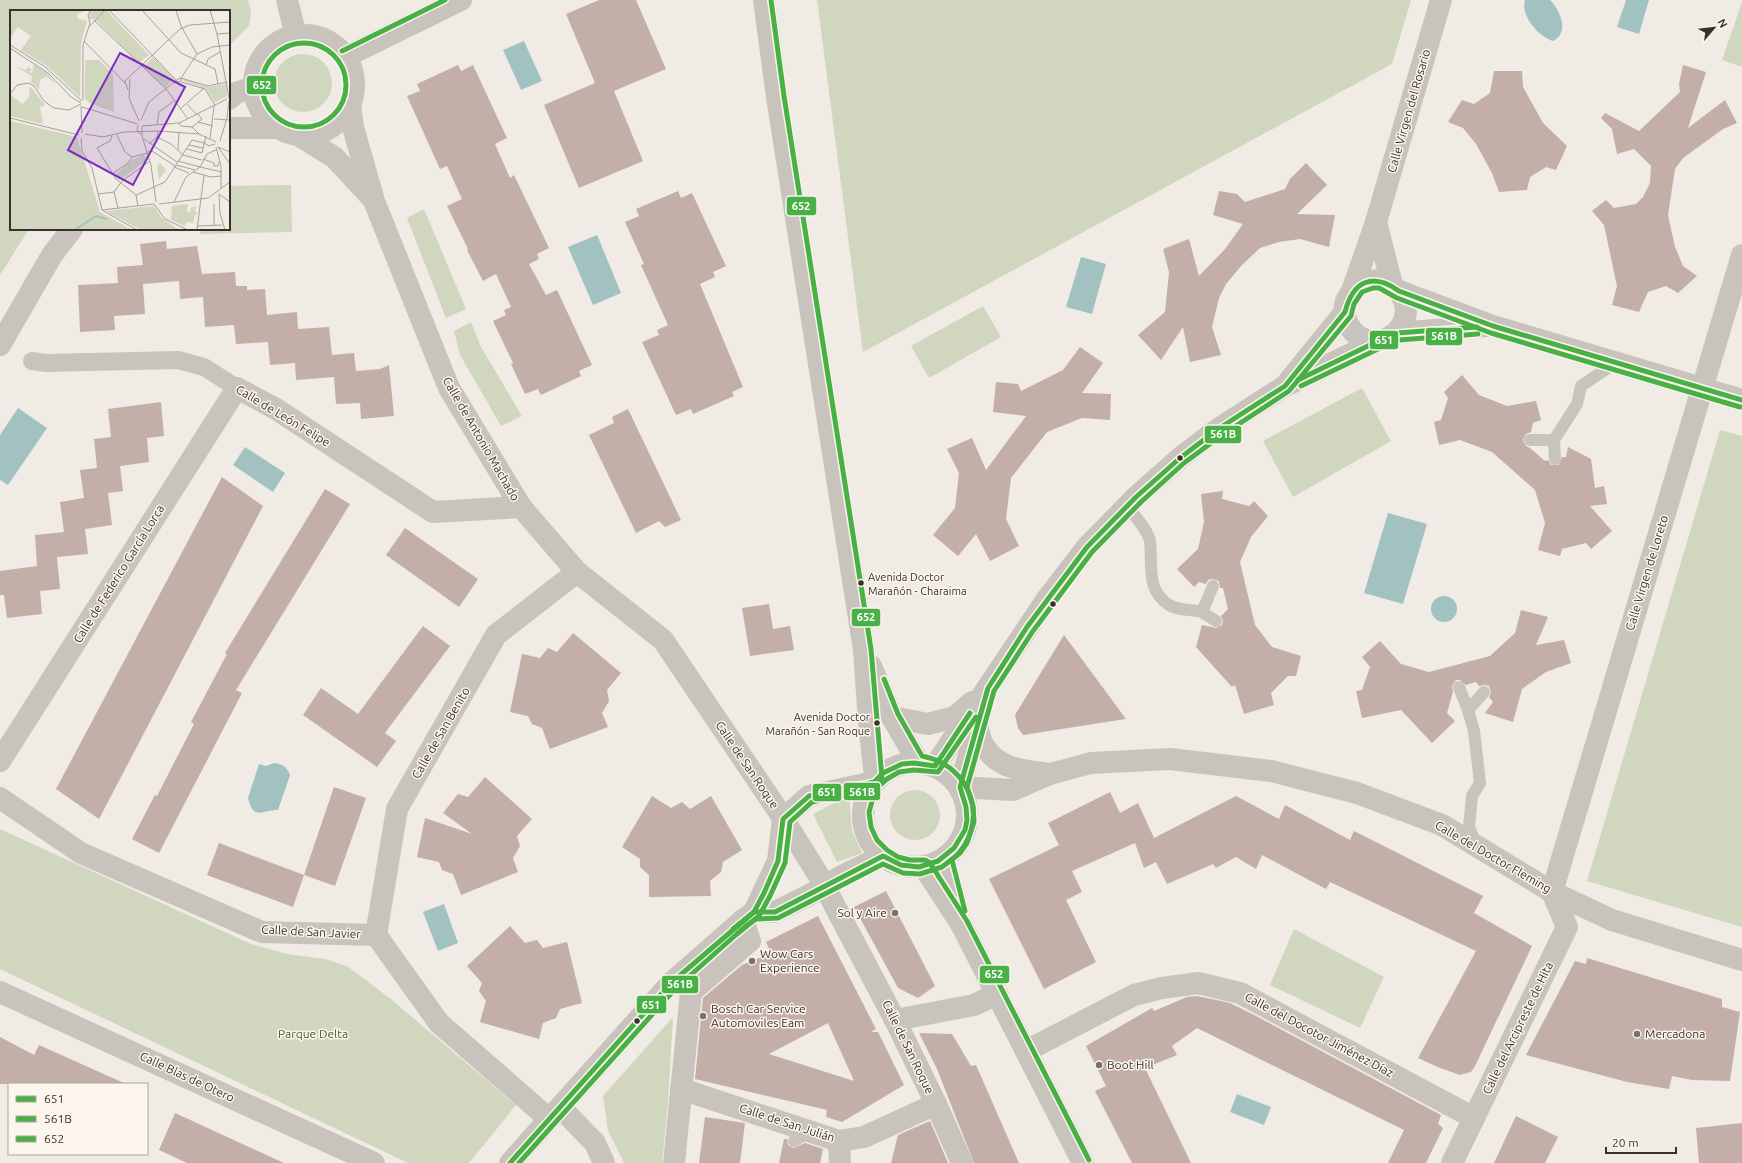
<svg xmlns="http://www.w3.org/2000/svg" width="1742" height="1163" viewBox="0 0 1742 1163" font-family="Ubuntu,sans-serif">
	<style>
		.green { fill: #d1d6bf }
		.water { fill: #a1c2c1 }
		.building { fill: #c3afa7; fill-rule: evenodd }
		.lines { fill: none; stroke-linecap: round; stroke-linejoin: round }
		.service { stroke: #c9c3be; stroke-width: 12 }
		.pedestrian { stroke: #c9c3be; stroke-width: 18 }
		.minor { stroke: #c9c3be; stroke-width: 22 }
		.bus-1-casing { stroke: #fbf5ee; stroke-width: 8 }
		.bus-2-casing { stroke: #fbf5ee; stroke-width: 8 }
		.bus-3-casing { stroke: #fbf5ee; stroke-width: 8 }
		.bus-1 { stroke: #49b046; stroke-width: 5 }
		.bus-2 { stroke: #49b046; stroke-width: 5 }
		.bus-3 { stroke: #49b046; stroke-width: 5 }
		.bus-dot { fill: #3b302b; stroke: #fbf5ee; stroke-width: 1.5 }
		.poi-dot { fill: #7a716c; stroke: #fbf5ee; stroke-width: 1.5 }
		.labels { text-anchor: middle; stroke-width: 3; stroke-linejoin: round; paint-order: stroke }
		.bus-label { font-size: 11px; fill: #3b302b; stroke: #fbf5ee; text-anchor: start }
		.street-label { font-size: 12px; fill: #3b302b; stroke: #fbf5ee }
		.poi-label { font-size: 12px; fill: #3b302b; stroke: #fbf5ee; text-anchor: start }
		.park-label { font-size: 12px; fill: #4a5a2e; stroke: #fbf5ee }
		.inset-river { fill: none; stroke: #a1c2c1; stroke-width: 2 }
		.inset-road { fill: none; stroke: #a8a09b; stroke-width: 1 }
		.view { fill: #7b2cbf; fill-opacity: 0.15; stroke: #7b2cbf; stroke-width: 2 }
		.inset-edge { fill: none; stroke: #3b302b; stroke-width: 2 }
		.line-badge { stroke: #fbf5ee; stroke-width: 1.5 }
		.badge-label { font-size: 11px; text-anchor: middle; font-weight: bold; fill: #fff }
	</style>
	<rect width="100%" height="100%" fill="#f0ebe5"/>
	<g class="green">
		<polygon points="0,0 248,0 251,12 249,26 229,46 229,11 11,11 11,229 29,229 0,275"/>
		<polygon points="817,0 1411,0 1392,64 863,352"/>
		<polygon points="1742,2 1742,67 1722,60"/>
		<circle cx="303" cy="83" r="29"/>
		<polygon points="291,185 292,232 200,234 200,229 229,229 229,186"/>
		<polygon points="424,209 466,309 446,318 407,218"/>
		<polygon points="983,306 1001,337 929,378 911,346"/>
		<polygon points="471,322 481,347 522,416 501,426 460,355 454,331"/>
		<polygon points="1362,388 1391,441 1293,497 1263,441"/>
		<polygon points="1720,430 1742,436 1742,927 1587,881"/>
		<circle cx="915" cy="815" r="25"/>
		<polygon points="849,795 852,831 862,853 837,862 813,814"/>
		<polygon points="0,829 251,944 287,954 325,959 347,966 392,1000 516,1105 469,1163 408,1163 0,969"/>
		<polygon points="1294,929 1384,977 1360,1028 1270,985"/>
		<polygon points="673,1017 668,1102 662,1163 624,1163 608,1131 603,1096"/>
	</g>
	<g class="water">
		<path d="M1525 0H1550L1552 2C1561 13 1569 33 1553 41 1539 37 1520 16 1525 0Z"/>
		<polygon points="1626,0 1649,0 1639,34 1617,27"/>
		<polygon points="524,41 542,81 521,90 503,50"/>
		<polygon points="597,235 621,293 593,305 568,247"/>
		<polygon points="1081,257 1106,264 1092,314 1066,307"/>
		<polygon points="18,408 47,428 8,485 0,480 0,435"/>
		<polygon points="245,447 285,473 273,492 233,465"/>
		<polygon points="1388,513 1427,524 1403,604 1364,593"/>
		<circle cx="1444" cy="609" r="13"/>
		<path d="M274 763C283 764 287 767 290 775L278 810C261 810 254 821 248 798L259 764 266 766Z"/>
		<polygon points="444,904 458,943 438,951 423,912"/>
		<polygon points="1237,1094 1271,1107 1264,1125 1230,1112"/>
	</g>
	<g class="building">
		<polygon points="599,0 636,0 666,69 614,91 643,161 579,188 544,105 595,83 566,14"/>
		<polygon points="458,65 461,71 473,65 507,138 495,144 510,178 514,175 549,248 537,254 539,259 529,264 546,295 557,290 592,365 579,371 581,376 541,395 538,389 525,394 511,364 513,363 493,321 506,315 504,310 511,307 496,274 483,281 467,250 468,249 447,206 462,199 447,166 440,169 407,96 420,91 417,84"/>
		<polygon points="1683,65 1706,72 1688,128 1725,100 1737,123 1723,129 1683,158 1675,169 1668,215 1675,247 1683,266 1697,276 1678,293 1666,286 1648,292 1639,312 1612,305 1617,286 1604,225 1592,211 1606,200 1614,208 1636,204 1643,197 1650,183 1651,166 1634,149 1617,154 1612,129 1601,118 1605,113 1639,131 1680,92 1679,84"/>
		<polygon points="1494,71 1522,71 1523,87 1543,123 1567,146 1556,170 1546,167 1530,177 1527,190 1499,192 1492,173 1476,144 1463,128 1448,122 1462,100 1474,104 1490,93"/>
		<polygon points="1306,163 1327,185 1297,214 1335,215 1329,247 1300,239 1279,242 1260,248 1242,265 1226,284 1219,298 1212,327 1221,355 1190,362 1183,327 1161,360 1138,335 1165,312 1169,272 1163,249 1189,239 1199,276 1225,249 1243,224 1213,215 1219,191 1237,194 1245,202 1285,189 1290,179"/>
		<polygon points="678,191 681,198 692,193 726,266 713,272 715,277 700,284 743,387 732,392 734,396 693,414 691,409 676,415 642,342 659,335 657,330 668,325 641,265 644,264 625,222 639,216 636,209"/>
		<polygon points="166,241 167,249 197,246 202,274 235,272 236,286 247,286 247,290 265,289 267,315 297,312 298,329 329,327 332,355 354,353 356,371 380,369 389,365 394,416 361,419 360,403 336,404 334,377 296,380 295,363 270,365 268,342 236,344 234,325 205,327 203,297 180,299 179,281 143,284 145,314 114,316 115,330 80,332 78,285 118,283 117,267 143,265 140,244"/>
		<polygon points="1080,347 1103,363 1082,393 1111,394 1110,420 1082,418 1047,432 1011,478 1006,519 1019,546 990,561 976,534 958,556 933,535 955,508 959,473 947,449 972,438 986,470 1026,416 993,412 996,382 1018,384 1021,391 1063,370"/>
		<polygon points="1462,375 1479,395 1507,406 1536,401 1541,420 1533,423 1531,432 1526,434 1523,440 1526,446 1530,448 1545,461 1548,460 1551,465 1559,465 1562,457 1566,457 1568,447 1591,459 1595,488 1604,486 1607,504 1590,506 1612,531 1591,549 1586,543 1562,549 1560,556 1538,550 1545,523 1535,490 1492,452 1460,440 1439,445 1434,422 1441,420 1448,398 1444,392"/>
		<polygon points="161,402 164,436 147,438 149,462 120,466 123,491 108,493 112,525 85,529 88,554 57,557 60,589 40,591 42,614 7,618 4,595 0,595 0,571 37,566 35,535 64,532 60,502 84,498 80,470 97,468 94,439 111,437 108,409"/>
		<polygon points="628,409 681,520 665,527 659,521 636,533 589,435 614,423 612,417"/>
		<polygon points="222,477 263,506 99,819 56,789"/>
		<polygon points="325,489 350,504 236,690 242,693 159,853 132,839 155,795 157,796 194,724 191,722 227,654 225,653"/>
		<polygon points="1223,491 1222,499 1249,506 1254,501 1268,516 1251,537 1240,562 1255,625 1272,647 1301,656 1296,676 1288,676 1271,693 1274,705 1244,714 1235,685 1232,687 1196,647 1202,625 1216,628 1222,625 1223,621 1221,616 1228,609 1223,588 1220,588 1219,581 1212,579 1208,580 1206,584 1199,582 1194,587 1177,569 1198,549 1204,522 1201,494"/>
		<polygon points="405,528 478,579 459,607 386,555"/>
		<polygon points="769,604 773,629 790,626 794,650 750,656 742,608"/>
		<polygon points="1521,610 1548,617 1536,645 1564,640 1571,663 1546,672 1522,689 1513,722 1485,713 1493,702 1489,697 1491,693 1489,686 1485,685 1479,686 1476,682 1466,685 1460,680 1456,680 1452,686 1453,692 1447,713 1455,721 1432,743 1401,710 1362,718 1356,691 1362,690 1370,667 1362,657 1380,641 1401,664 1429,672 1490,656 1515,633"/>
		<polygon points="423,626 450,646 385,733 396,741 377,767 303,715 321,688 358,714"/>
		<polygon points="573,633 621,673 607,690 609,701 602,713 608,727 550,749 542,728 532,724 528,716 510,712 522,654 540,658 548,648 557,652"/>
		<polygon points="1064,635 1126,719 1023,735 1018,728 1015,715"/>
		<polygon points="485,777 532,819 517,836 520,846 513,858 518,872 461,895 453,874 442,870 439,862 417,857 425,818 472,834 443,813 458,794 468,797"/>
		<polygon points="334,787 366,798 335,886 304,875"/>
		<polygon points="1110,792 1120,813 1138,803 1154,838 1236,796 1279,819 1285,805 1350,840 1354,831 1483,896 1474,913 1532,946 1475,1066 1471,1072 1460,1075 1440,1068 1418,1058 1476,951 1330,882 1326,889 1262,855 1256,869 1236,857 1216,868 1213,864 1167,884 1156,862 1144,868 1135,843 1072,871 1082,892 1066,900 1096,962 1044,989 989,879 1059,845 1048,823"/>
		<polygon points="652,796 671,808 682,802 690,809 711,796 742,850 723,862 721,872 710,881 711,896 649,897 649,875 640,867 640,859 622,847"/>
		<polygon points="219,843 304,875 293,907 207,875"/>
		<polygon points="886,891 935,986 918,998 898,988 854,907"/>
		<path d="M818 916 876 1029 871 1032H878L904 1085 842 1122 826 1117 827 1110 695 1079 703 998 742 965 771 953 766 942ZM828 1023 854 1081 769 1054Z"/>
		<polygon points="510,926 525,943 537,940 543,948 567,942 582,1003 560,1009 556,1018 543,1023 539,1039 480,1022 486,1001 479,991 482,983 467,966"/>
		<polygon points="1587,958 1722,999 1722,1007 1740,1012 1730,1081 1692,1080 1672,1076 1669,1089 1627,1082 1526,1055 1575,961 1586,964"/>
		<polygon points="1197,996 1230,1003 1256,1016 1441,1115 1438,1124 1443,1128 1426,1163 1388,1163 1404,1130 1197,1028 1172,1046 1177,1055 1145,1068 1191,1163 1132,1163 1095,1091 1106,1086 1086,1046 1152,1008 1154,1011 1187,997"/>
		<polygon points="919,1033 952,1034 971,1066 976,1065 1019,1163 974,1163 937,1069"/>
		<polygon points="0,1037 34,1055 39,1045 126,1084 0,1084"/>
		<polygon points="175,1113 284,1163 187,1163 159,1150"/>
		<polygon points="1516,1116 1558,1137 1545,1163 1494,1163"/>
		<polygon points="705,1117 745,1123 740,1163 699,1163"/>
		<polygon points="930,1121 948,1163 891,1163 898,1135"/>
		<polygon points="1742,1123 1742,1163 1699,1163 1696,1128"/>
		<polygon points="784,1139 787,1139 788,1145 794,1148 805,1143 823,1149 820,1163 779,1163"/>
	</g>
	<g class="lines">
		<g class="service">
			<polyline points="1530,440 1554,440"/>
			<polyline points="1555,459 1554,440 1577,404 1581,386 1615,363"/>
			<path d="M1127 506C1134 515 1149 531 1150 542 1153 565 1145 589 1169 605 1179 611 1191 609 1202 612L1213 586"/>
			<polyline points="1202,612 1216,621"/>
			<polyline points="1459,687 1468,710 1474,731 1480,783 1472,796 1469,827 1476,844"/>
			<polyline points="1468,710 1484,692"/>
			<polyline points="794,1141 811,1131"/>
		</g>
		<polyline class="pedestrian" points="32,361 46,363 178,360 204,367 237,388"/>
		<g class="minor">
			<polyline points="287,0 296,36"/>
			<polyline points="764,0 777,97 864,650 869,722 875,778"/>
			<circle cx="304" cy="85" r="50"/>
			<polyline points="345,57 461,0"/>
			<polyline points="229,99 236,93 254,87"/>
			<polyline points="350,104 353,127 374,201 449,388 521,507 577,572 663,640 779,812 819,876 895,1020 936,1104 962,1163"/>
			<polyline points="229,128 279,128"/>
			<polyline points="298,135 334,157 372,198"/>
			<polyline points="1376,222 1392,285"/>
			<polyline points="1352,291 1376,222 1441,0"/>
			<polyline points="1399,291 1493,326 1742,400"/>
			<polyline points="1397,333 1485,326"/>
			<polyline points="0,345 52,255 72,229"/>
			<polyline points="1289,381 1345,312"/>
			<polyline points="871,666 892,717 918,762"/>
			<polyline points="892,717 928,724 955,717 972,702"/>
			<path d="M977 726C979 732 980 740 984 746 1000 771 1025 770 1050 774"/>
			<polyline points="0,761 237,388 276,409 433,512 521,507"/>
			<circle cx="915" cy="815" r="52"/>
			<path d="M935 766 1047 599 1087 547 1136 497 1180 458 1218 429 1285 386 1376 342C1424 331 1408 275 1370 281 1359 283 1352 290 1347 299 1340 314 1349 333 1364 339 1368 341 1372 341 1376 342"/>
			<polyline points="960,787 982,708"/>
			<polyline points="960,789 976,788 1013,790 1050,774 1091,763 1170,759 1271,771 1357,793 1442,825 1552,892 1612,920 1742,960"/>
			<polyline points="0,798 81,853 262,932 376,935 439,1023 549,1119"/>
			<polyline points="944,858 957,908"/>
			<polyline points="924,867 961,924 1083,1163"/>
			<polyline points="1552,892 1742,255"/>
			<polyline points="754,912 775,912 825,887 840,877 883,856"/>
			<polyline points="376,935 397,809 496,635 577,572"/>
			<polyline points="0,992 374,1163"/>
			<polyline points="895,1020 974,1005 997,994"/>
			<polyline points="1026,1051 1134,995 1162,988 1198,983 1240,993 1474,1118"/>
			<polyline points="681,1089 839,1141 864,1137 936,1104"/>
			<polyline points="561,1108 595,1143 604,1163"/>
			<polyline points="839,1141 840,1163"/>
			<polyline points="510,1163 671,983 743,920 754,912 778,861 783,819 809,796 874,782"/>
			<polyline points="674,1163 691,992 750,941 743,920"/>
			<polyline points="1452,1163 1567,927 1552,892"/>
		</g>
		<g class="bus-1-casing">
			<g id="bus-1">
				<polyline points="1298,380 1376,342 1388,339 1397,333 1477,327"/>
				<polyline points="733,929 754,912 764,893 778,861 783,819 809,796 874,782 883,773 902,764 914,763 935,766 970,713"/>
				<path d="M510 1163 671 983 754 912H775L883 856 901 865 919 867 938 861 954 848 965 830 967 820 966 807 960 787 988 688 1027 627 1087 547 1136 497 1180 458 1218 429 1285 386 1345 312C1353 281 1372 272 1399 291L1493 326 1742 400"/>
			</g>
		</g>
		<g class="bus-2-casing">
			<g id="bus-2">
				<polyline points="1301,386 1378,349 1390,346 1399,340 1478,334"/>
				<polyline points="737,934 759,916 770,896 785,863 790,822 812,802 876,789 887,779 899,772 914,770 938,772 976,717"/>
				<polyline points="519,1163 676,988 747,925 756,919 778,918 883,864 903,873 920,874 942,867 960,853 967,843 974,822 973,806 967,787 994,691 1033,631 1092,552 1141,502 1184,463 1222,435 1289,391 1351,316 1354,304 1362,292 1373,288 1379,288 1397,298 1491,333 1740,407"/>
			</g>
		</g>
		<g class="bus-3-casing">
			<g id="bus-3">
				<polyline points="771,0 784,96 871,649 882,778 873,798 869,812 871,827 877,840 887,850 898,857 910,860 925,860 930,863 967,921 1089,1160"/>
				<circle cx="304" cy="85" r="42"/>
				<polyline points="342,51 445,0"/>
				<path d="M884 679 898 714 922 756C974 766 991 825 952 860L965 911"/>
			</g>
		</g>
		<use href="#bus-1" class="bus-1"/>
		<use href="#bus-2" class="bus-2"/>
		<use href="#bus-3" class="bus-3"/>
	</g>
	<g class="bus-dot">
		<circle cx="1180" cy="458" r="3.5"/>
		<circle cx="861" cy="583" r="3.5"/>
		<circle cx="1053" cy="604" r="3.5"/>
		<circle cx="877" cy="723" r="3.5"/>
		<circle cx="637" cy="1021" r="3.5"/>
	</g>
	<g class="poi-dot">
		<circle cx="895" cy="913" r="4"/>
		<circle cx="752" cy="961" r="4"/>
		<circle cx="703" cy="1016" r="4"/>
		<circle cx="1637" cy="1034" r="4"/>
		<circle cx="1099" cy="1065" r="4"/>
	</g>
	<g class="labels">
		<g class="bus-label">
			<text x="868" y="581">Avenida Doctor<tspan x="868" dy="14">Marañón - Charaima</tspan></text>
			<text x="870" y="721" text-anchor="end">Avenida Doctor<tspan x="870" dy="14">Marañón - San Roque</tspan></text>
		</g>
		<g class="street-label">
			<text transform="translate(1409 111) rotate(-74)" y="4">Calle Virgen del Rosario</text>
			<text transform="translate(283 416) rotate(31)" y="4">Calle de León Felipe</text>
			<text transform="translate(481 439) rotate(60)" y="4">Calle de Antonio Machado</text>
			<text transform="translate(1647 573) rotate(-73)" y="4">Calle Virgen de Loreto</text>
			<text transform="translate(119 574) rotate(-58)" y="4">Calle de Federico García Lorca</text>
			<text transform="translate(441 733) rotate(-60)" y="4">Calle de San Benito</text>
			<text transform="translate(747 765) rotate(56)" y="4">Calle de San Roque</text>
			<text transform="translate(1493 857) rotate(30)" y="4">Calle del Doctor Fleming</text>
			<text transform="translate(311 932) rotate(3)" y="4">Calle de San Javier</text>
			<text transform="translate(1518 1028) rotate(-64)" y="4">Calle del Arcipreste de Hita</text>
			<text transform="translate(1319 1035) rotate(28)" y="4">Calle del Docotor Jiménez Díaz</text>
			<text transform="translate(908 1047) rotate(64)" y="4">Calle de San Roque</text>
			<text transform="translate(187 1077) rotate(25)" y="4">Calle Blas de Otero</text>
			<text transform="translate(787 1123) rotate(18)" y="4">Calle de San Julián</text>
		</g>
		<g class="poi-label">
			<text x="887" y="917" text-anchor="end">Sol y Aire</text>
			<text x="760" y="958">Wow Cars<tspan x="760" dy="14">Experience</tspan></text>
			<text x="711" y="1013">Bosch Car Service<tspan x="711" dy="14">Automoviles Eam</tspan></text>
			<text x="1645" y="1038">Mercadona</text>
			<text x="1107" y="1069">Boot Hill</text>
		</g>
		<g class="park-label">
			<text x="313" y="1038">Parque Delta</text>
		</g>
	</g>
	<g transform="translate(10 10)">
		<rect width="220" height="220" fill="#f0ebe5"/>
		<path d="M0 0H78L67 4 68 9 77 11 71 33 70 87 37 56 11 40 21 26 8 17 0 28ZM83 0H96L139 45 129 53 85 9H80L79 4ZM143 47 164 68 155 78 133 57ZM75 50H89L103 64 104 102 79 93 75 89ZM24 54 38 64 46 75 36 66 30 70 29 79 21 72 22 66 7 57 16 60 18 57 22 60 19 62 22 63ZM174 69 197 77 216 74 217 86 205 92 196 79 173 71ZM20 76 35 95 30 97 33 114 0 106 1 85 12 94 19 87ZM0 111 67 127 90 202 122 220H0ZM135 144 137 150 110 170 108 169 105 165 123 149ZM150 153 156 160 149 169 147 157ZM178 194 177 202 180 203 181 198 186 196 185 202 188 203 185 205 183 213 176 212 175 216 161 210 162 196ZM144 196 152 208 169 220H131L96 201Z" fill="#d1d6bf"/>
		<path class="inset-river" d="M65 220 86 206 97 209"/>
		<path class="inset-road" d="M99 0 168 72 171 71V68L168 69M132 0 171 43 205 59 208 74M166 0 171 16 187 44M200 0 207 24 219 88M84 10 157 80 178 109M80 16 95 0M207 24 220 23M74 31 115 73M0 35 34 56 72 91M0 38 38 63 61 87 71 93M196 55 198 49 210 42M171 68 187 44 202 37 220 35M171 68 198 76 217 72M120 69 119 88 129 111M171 72 195 79 205 95M118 80 115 71 170 19 180 15 220 12M0 84 7 75 19 73 24 76 34 91 44 98 59 100 71 94M73 90V35L80 13 78 5 81 0M177 94 187 105M71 96 72 123M72 97 128 114M170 99 193 79M0 108 69 125M204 109 220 110M131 110 139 92 168 69M188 112 203 116M169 113 171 116 182 117 189 124M147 114 149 102 164 91M128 115 127 121 132 125M132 116 169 113 217 89M132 116V126L141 155 146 192M182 117 192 109 188 104M75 124 93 127 114 122 148 121 189 124 206 132M107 125 115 142 122 147M102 126 100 131 87 138 106 169 126 185 128 196M147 127 161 134 173 145 192 150M71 128 72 141 82 158 92 200 127 220M134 129 167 152M200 129 204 96M210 131 217 108 219 91M194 133 199 136 205 134M139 134 147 127 148 121M179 135 193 138M206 137 211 156V179M208 137 220 154M208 137 220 142M177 139 192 143 196 126M168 140 169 122M137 142 142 141 165 156M193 149 204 153V156H208L209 152M168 151 190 157M166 155 185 160M164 157 179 163M190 157 212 162M183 162 201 167 211 166M102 164 118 153 122 147 137 143M104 182 108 198M88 184 104 182 112 171 140 151M209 184 210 203 215 220M209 184 220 192M126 185 155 172 182 130 194 133M164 192 176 167 190 157 197 144 206 140M144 194 155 209 178 220M149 194 198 188 220 172M204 194V215M92 200 144 194M188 216 212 215M187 220 194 165"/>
		<path class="view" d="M110 43 175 77 123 175 58 140Z"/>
		<rect width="220" height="220" class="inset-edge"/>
	</g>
	<g class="line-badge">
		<rect x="246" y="75" width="31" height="20" rx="4" fill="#49b046"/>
		<rect x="786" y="196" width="31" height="20" rx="4" fill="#49b046"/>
		<rect x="1425" y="327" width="38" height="19" rx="4" fill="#49b046"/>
		<rect x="1369" y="330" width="30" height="20" rx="4" fill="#49b046"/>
		<rect x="1204" y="425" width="38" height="19" rx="4" fill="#49b046"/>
		<rect x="851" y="608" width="30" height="19" rx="4" fill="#49b046"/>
		<rect x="843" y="782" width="38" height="19" rx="4" fill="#49b046"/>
		<rect x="812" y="783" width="30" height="19" rx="4" fill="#49b046"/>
		<rect x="979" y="965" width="31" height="19" rx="4" fill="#49b046"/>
		<rect x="661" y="975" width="38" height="19" rx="4" fill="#49b046"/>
		<rect x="636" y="995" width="31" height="19" rx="4" fill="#49b046"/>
	</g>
	<g class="badge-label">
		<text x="262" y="89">652</text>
		<text x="801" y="210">652</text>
		<text x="1444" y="340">561B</text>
		<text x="1384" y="344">651</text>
		<text x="1223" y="438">561B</text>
		<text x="866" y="621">652</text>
		<text x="862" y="796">561B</text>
		<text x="827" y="796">651</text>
		<text x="994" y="978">652</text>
		<text x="680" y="988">561B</text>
		<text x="651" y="1009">651</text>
	</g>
	<rect x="8" y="1083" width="140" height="72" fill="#fbf5ee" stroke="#aea6a0"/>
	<rect x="16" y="1096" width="20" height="6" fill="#49b046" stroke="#aea6a0"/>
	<text x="44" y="1103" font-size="12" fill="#3b302b">651</text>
	<rect x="16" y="1116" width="20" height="6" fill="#49b046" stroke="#aea6a0"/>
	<text x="44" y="1123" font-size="12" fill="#3b302b">561B</text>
	<rect x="16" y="1136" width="20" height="6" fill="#49b046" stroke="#aea6a0"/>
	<text x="44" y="1143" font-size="12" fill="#3b302b">652</text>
	<g transform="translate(1714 28) rotate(62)" stroke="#fbf5ee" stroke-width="3" paint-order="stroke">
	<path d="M0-3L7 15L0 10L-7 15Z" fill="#3b302b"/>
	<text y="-6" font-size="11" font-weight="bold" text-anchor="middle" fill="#3b302b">N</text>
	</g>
	<path d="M1606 1147v6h70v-6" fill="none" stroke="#3b302b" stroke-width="2"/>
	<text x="1612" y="1147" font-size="12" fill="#3b302b" stroke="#fbf5ee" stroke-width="3" paint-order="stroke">20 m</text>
</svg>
